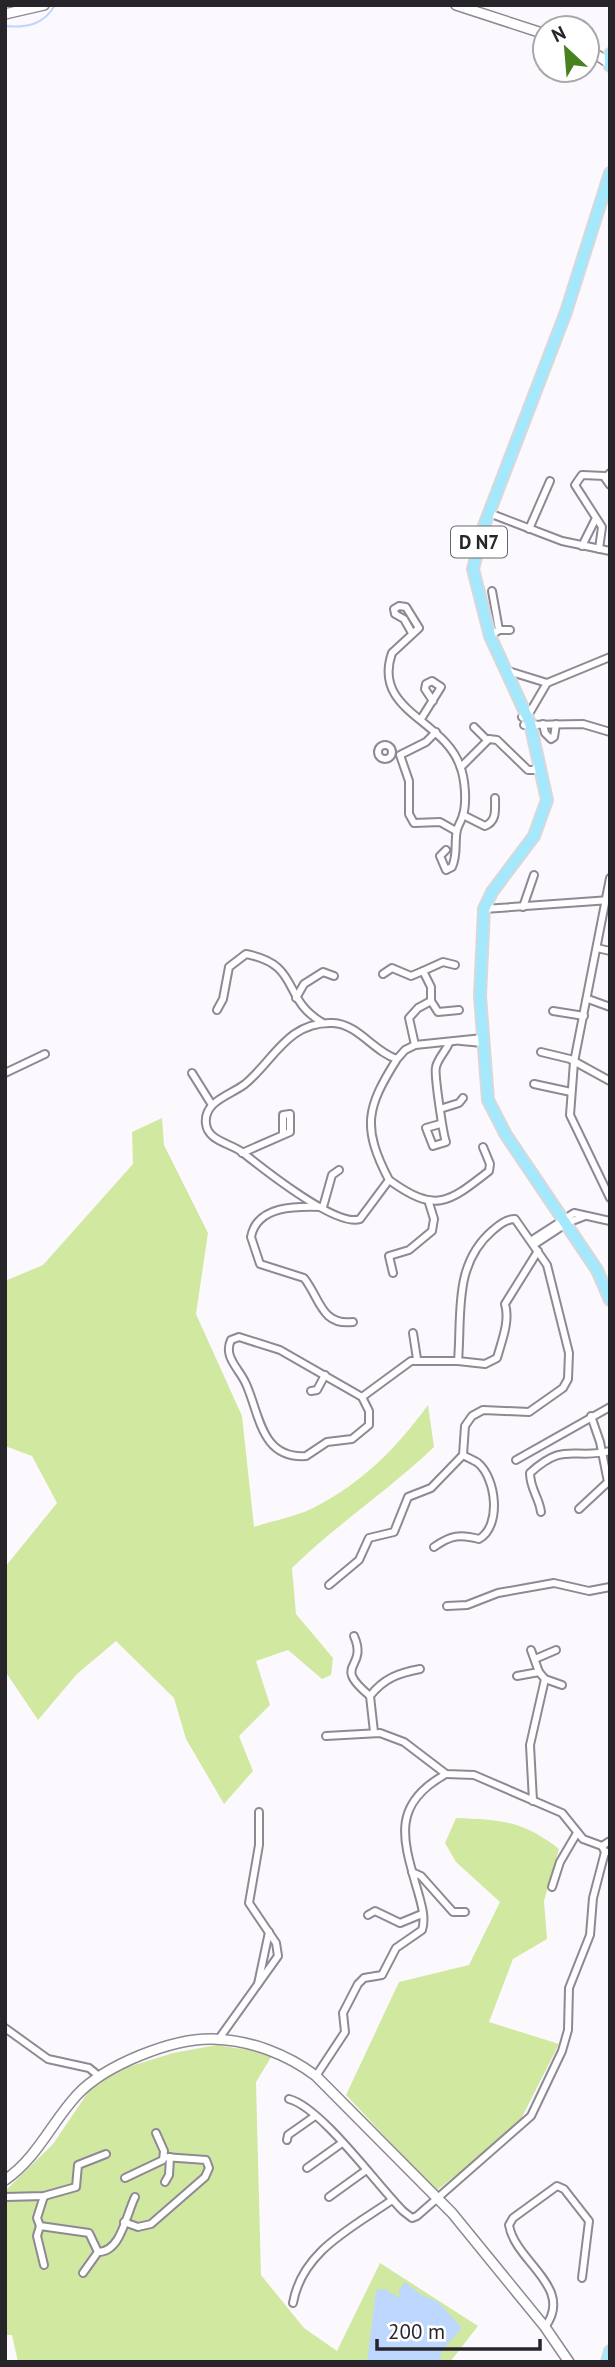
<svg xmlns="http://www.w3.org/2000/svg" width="615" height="2367" viewBox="0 0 615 2367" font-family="'PT Sans',sans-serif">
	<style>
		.green { fill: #d1e8a0 }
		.water { fill: #bdd7fe }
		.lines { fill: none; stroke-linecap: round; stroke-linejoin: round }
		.stream { stroke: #bdd7fe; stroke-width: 2 }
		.street-casing { stroke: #8f8895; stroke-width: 10 }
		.secondary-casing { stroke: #8f8895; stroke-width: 12 }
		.primary-casing { stroke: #d8d8d9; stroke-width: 14 }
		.street { stroke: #fff; stroke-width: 6 }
		.secondary { stroke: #fff; stroke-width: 9 }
		.primary { stroke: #a3e8fd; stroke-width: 10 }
		.labels { text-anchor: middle; stroke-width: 6; stroke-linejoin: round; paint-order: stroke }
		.shield { fill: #fff; stroke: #68666a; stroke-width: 2 }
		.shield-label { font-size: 19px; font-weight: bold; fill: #28252a }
	</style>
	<rect width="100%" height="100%" fill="#fcf9fe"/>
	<g class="green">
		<path d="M162 1118 164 1145 208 1233 196 1314 242 1416 254 1527C272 1521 294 1517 311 1509 361 1484 396 1449 428 1405L434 1447C389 1490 337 1524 292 1568L296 1614 333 1658 331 1675 322 1679 288 1650 256 1661 270 1705 239 1736 253 1771 224 1804 186 1739 174 1698 116 1641 77 1674 38 1720 5 1671V1567L57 1503 32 1456 5 1446V1281L43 1265 133 1164 132 1132Z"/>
		<path d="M456 1818C501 1820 522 1820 559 1849L544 1901 547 1939 513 1959 489 2022 559 2044 517 2127 436 2191 346 2095 399 1982 469 1965 500 1902 456 1862 445 1843Z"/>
		<polygon points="217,2045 273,2054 256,2082 261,2275 304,2328 337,2351 380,2263 478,2326 450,2362 18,2362 12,2335 5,2335 5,2191 53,2144 99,2076 173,2053"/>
	</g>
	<polygon class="water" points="405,2282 420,2294 438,2302 462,2328 442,2350 439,2362 367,2362 376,2290 385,2289 399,2298 399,2290"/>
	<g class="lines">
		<path class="stream" d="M5 26C26 28 44 25 55 5"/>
		<g class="street-casing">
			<g id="street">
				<polyline points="610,473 605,478 610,485"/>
				<polyline points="489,513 562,541 610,551"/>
				<polyline points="529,529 550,481"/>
				<polyline points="582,546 595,520"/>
				<polyline points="599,549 602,527 575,485 582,475 605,476"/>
				<polyline points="492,591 499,630"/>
				<path d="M412 633 404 619 395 614 394 609 399 606 406 607 419 628 392 653C372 711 444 719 460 766 465 778 467 802 463 815 462 820 458 825 457 830 454 843 458 854 452 867L446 870 440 856 446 850"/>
				<polyline points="490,636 499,630 510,630"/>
				<polyline points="505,670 547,683"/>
				<polyline points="522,717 530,712 547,683 610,657"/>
				<polyline points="421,719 441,687 432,681 426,684 425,689 433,701"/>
				<polyline points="543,724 545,733 551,739 554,737 556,724"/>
				<polyline points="524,725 583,724 610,732"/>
				<polyline points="474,727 487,740"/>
				<polyline points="436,732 426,742 400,755 409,781 409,814 414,823 440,822 456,831"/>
				<circle cx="385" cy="752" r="7"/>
				<polyline points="461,767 489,739 497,740 528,770 535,770 538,763"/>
				<path d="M463 815 485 826C497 821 495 810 495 798"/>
				<polyline points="610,878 574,1062 570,1115 610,1198"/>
				<polyline points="523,907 534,875"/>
				<polyline points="484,909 610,900"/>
				<polyline points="597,948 610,951"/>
				<polyline points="423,971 443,962 455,965"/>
				<polyline points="383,974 392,968 411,976 423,971 431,987 431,1001 418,1008 409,1018 415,1045"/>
				<polyline points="296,998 304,984 323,972 334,976"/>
				<polyline points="588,999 610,1007"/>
				<polyline points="431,1001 438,1012 459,1010"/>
				<path d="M217 1010 223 999 229 967 246 954C302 965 280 998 323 1023"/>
				<polyline points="553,1011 584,1016"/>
				<polyline points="461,1041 483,1043"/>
				<polyline points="541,1052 570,1059 610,1081"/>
				<path d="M397 1059C367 1107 361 1126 389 1180L360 1219C337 1228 262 1168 242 1152 230 1143 208 1141 206 1124 203 1101 231 1095 245 1084 274 1060 288 1021 333 1023 358 1024 374 1052 397 1059L405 1050 415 1045 483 1038"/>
				<polyline points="5,1073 45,1054"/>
				<polyline points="192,1073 212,1105"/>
				<polyline points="534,1084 571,1092"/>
				<polyline points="443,1108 459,1103 463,1098"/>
				<path d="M440 1124 426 1128 433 1146 446 1142C443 1134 434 1074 436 1067 438 1058 446 1051 449 1043"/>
				<polyline points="242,1153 290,1132 290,1114 283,1115 283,1134"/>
				<path d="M339 1170 332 1175 323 1207C297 1206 257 1205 251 1237L260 1264 304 1278C320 1298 321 1326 353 1322"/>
				<path d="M389 1180C435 1213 447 1204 489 1171L490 1164 483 1147"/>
				<polyline points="532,1240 574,1213 610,1221"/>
				<polyline points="535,1244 567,1223 585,1216"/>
				<polyline points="393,1273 389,1256 409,1250 432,1231 434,1219 429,1203"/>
				<polyline points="413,1333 417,1359"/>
				<path d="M239 1337 280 1350 362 1397 369 1411V1425L352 1439 327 1442 306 1456C261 1459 260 1415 246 1384 239 1368 223 1357 231 1340Z"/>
				<path d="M458 1361 485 1364 497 1358C502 1340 510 1321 505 1304L538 1251"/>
				<polyline points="311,1391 317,1390 325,1375"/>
				<polyline points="516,1460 610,1407"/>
				<polyline points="579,1509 608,1482 600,1442 591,1416"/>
				<path d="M541 1512C539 1497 530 1489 530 1473 565 1441 573 1460 610 1451"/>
				<path d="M434 1547C451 1535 460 1534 479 1539 502 1526 496 1478 478 1463 474 1460 468 1458 463 1455"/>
				<path d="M329 1585 359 1560 369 1538 394 1532 408 1497 431 1488 463 1455 465 1426 472 1416 483 1410 529 1412 563 1388 568 1379 569 1353 547 1265 515 1219C506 1219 499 1225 492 1231 453 1265 462 1314 458 1361H411L362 1397"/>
				<polyline points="447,1606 467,1605 498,1593 554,1583 589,1591 610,1587"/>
				<path d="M354 1636C369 1670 330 1663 370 1696L374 1732"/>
				<polyline points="531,1650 539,1672"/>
				<polyline points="535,1659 556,1650"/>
				<polyline points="517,1676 539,1672 545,1679 530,1745 533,1801"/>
				<polyline points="545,1679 562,1685"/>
				<path d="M370 1696C384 1678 399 1673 420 1669"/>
				<polyline points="326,1736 380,1733 404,1742 446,1774 474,1775 562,1813 583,1839 602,1846"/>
				<polyline points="610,1841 602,1846 605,1852 610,1852"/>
				<polyline points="412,1872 421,1876 453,1912 465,1912"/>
				<polyline points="552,1887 560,1862 577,1833"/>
				<polyline points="368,1915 375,1911 400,1923 422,1914"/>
				<polyline points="258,1984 269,1932"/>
				<polyline points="5,2028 48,2059 89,2068 99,2076"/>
				<polyline points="218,2040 278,1956 276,1943 249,1903 259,1845 259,1812"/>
				<path d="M316 2076 345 2032 343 2013 358 1984 364 1978 382 1975 396 1948 422 1930C426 1918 421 1903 418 1892 403 1840 390 1805 446 1774"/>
				<path d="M289 2099C321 2107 377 2185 403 2211L412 2218 417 2216 531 2116 562 2051 568 2030 569 1988 590 1935 593 1898 605 1852"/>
				<polyline points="287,2140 288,2135 315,2116"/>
				<polyline points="307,2168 342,2143"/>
				<polyline points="125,2178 163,2160 164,2151 156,2133"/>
				<polyline points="165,2182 169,2175 170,2157"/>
				<polyline points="44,2196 37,2218 40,2226 89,2233 98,2252 83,2273"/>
				<polyline points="5,2197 44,2196 76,2187 78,2165 106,2154"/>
				<polyline points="329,2197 365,2171"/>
				<polyline points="124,2222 138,2227 151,2224 205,2177 209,2168 206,2160 164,2157"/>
				<polyline points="40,2226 37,2236 44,2265"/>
				<path d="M98 2252C121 2252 126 2215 135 2197"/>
				<path d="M293 2303C302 2251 352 2228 392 2200"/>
				<path d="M545 2327C575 2287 515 2262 509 2225L513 2218 557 2186 564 2189 589 2221 582 2278"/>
			</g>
		</g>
		<g class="secondary-casing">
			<g id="secondary">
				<polyline points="456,5 545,34"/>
				<polyline points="5,14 44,5"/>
				<polyline points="588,49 609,63"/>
				<path d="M5 2180C38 2157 51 2123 77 2095 105 2065 172 2038 213 2039 250 2040 287 2054 316 2076L452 2213 545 2327 569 2362"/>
			</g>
		</g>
		<g class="primary-casing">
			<g id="primary">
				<polyline points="610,54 610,66"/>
				<polyline points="610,173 566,312 484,526 473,569 490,636 530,723 547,800 534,836 492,892 484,909 480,996 488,1100 506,1135 597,1270 610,1300"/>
				<polyline points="607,2362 610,2351"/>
			</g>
		</g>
		<use href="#street" class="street"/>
		<use href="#secondary" class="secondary"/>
		<use href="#primary" class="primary"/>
	</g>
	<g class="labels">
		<rect class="shield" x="451" y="526.5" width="56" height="31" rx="5"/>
		<g class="shield-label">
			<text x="479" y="549">D N7</text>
		</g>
	</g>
	<rect width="615" height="2367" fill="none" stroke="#28252a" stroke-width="14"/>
	<g transform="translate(566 49) rotate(334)"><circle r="33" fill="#ffffff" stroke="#a9a8aa" stroke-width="2"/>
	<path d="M0-5L12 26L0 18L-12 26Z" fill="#47821f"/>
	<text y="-10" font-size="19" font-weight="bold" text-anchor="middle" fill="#28252a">N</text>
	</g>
	<path d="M377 2339v10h163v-10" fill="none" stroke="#28252a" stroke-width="3.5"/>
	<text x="388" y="2339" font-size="21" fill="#28252a" stroke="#ffffff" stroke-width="5" paint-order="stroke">200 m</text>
</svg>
